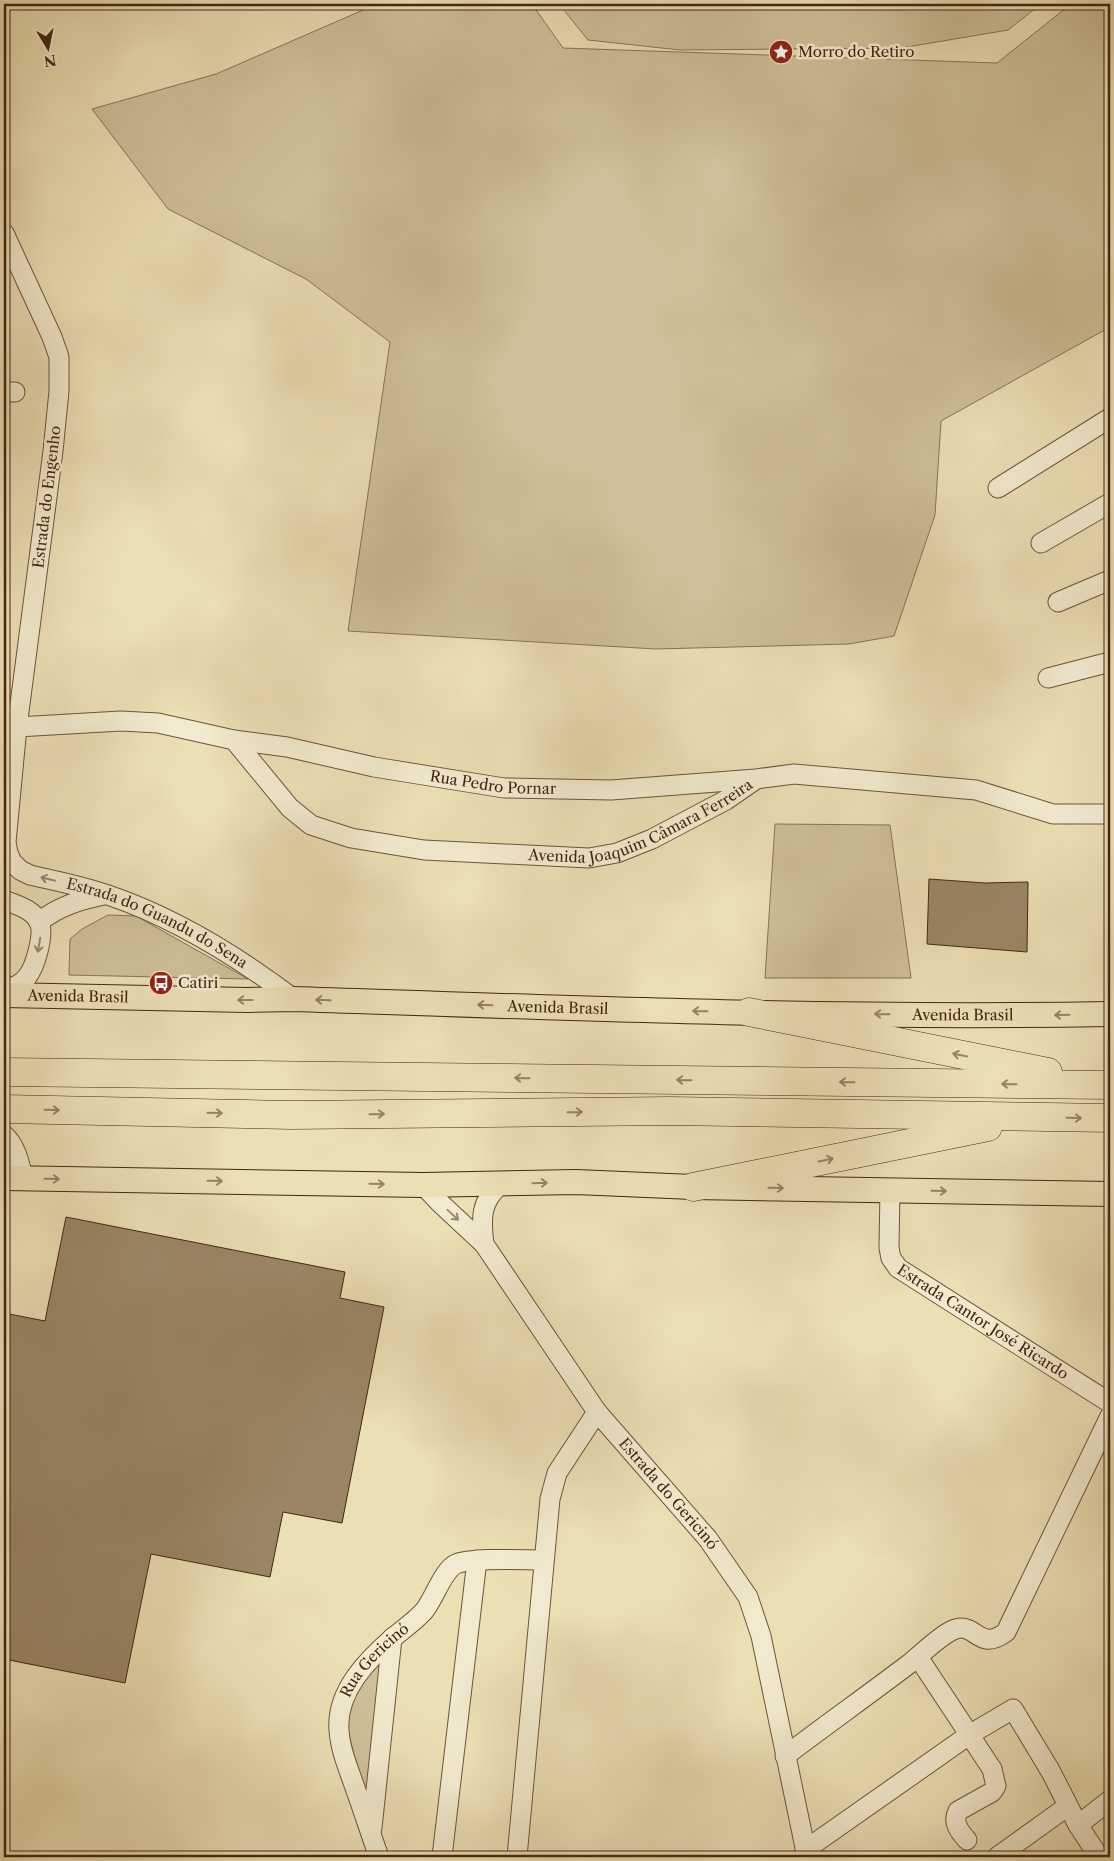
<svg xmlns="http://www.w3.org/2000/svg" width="1114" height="1861" viewBox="0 0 1114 1861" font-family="'Libre Caslon Text',serif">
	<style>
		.green { fill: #cec098; stroke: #887355 }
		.building { fill: #9a8666; stroke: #432612 }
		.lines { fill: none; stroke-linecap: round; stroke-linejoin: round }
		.minor-casing { stroke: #6d543a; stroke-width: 21 }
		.major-casing { stroke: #432612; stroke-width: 26 }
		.highway-casing { stroke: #432612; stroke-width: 29 }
		.minor { stroke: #f2eace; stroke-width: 19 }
		.major { stroke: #ebdfb4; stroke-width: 24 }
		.highway { stroke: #ebdfb4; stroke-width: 28 }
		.oneway { stroke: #9a8870 }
		.oneway2 { stroke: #978263 }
		.labels { text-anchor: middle; stroke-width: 5; stroke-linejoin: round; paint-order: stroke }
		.poi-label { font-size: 15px; fill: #432612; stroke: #f2eace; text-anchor: start }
		.street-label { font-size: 15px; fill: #432612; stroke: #f2eace }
	</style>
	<rect width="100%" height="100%" fill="#ebdfb4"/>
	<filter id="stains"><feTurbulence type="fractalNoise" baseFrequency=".004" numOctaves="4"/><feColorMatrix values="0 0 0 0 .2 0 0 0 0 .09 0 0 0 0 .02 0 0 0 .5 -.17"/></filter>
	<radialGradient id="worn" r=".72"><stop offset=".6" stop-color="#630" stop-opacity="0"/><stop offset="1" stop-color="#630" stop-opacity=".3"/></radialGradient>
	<g class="green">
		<polygon points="377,4 532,4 563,48 997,63 1071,4 1110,4 1110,327 941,421 935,515 894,636 849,644 656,649 348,631 390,342 306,279 168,209 92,109 216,74"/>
		<polygon points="559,4 1041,4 1008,30 901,48 680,50 588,40"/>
		<polygon points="775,824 890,825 911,978 765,978"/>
		<polygon points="108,915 136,916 248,979 69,975 70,939 82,929"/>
		<polygon points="392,1638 371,1834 343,1752 350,1684"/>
	</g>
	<g class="building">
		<polygon points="929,879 985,883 1028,882 1027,952 927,944"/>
		<polygon points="66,1217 345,1272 340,1298 384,1307 342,1523 283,1512 270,1577 151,1554 125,1683 4,1659 4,1313 45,1321"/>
	</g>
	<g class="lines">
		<g class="minor-casing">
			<g id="minor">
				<path id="s1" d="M4 233 52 337 59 357V391L53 451 17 727 6 842 8 853 12 862 20 870 30 875C56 881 82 886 108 895 176 918 237 956 294 999"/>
				<polyline points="4,392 15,392"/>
				<polyline points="998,488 1110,418"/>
				<polyline points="1041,543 1110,503"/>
				<polyline points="1058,602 1110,580"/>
				<polyline points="1048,678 1110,662"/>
				<path id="s2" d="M4 732 17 727 121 721 158 723 234 740 287 747 374 767 504 788 611 790 756 779 794 774 976 790 1053 814H1110"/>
				<path id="s3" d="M234 740 290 808 311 825 351 838 424 850 589 858 617 853 652 839 726 800 755 780"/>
				<path d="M4 900C16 905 33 909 39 922 45 934 35 967 27 977 21 985 13 987 4 990"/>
				<path d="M39 922C59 906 80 900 104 895"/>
				<path d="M4 1135C16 1145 20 1164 23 1179"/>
				<path id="s4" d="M423 1185 439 1202 484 1244 597 1412 708 1539 748 1597 761 1636 807 1857"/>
				<path id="s5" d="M890 1190 889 1248 891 1258 898 1268 1110 1403"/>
				<path d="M484 1244C481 1219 480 1201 501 1184"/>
				<path d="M918 1657 992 1769 996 1786 992 1792 958 1811C952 1822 959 1831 967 1840"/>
				<path d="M785 1756C826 1725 868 1695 909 1664 922 1654 937 1638 951 1631 976 1618 977 1654 1006 1632L1110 1416"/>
				<polyline points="1078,1825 1110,1800"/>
				<polyline points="372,1828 392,1638"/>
				<polyline points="805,1850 969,1735 1013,1709 1051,1772 1078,1825 1099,1857"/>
				<path id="s6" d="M379 1857C370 1832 362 1807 353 1782 347 1765 340 1748 339 1730 336 1691 368 1659 395 1636 405 1628 416 1620 424 1611 434 1599 443 1570 456 1564 472 1557 523 1560 543 1560"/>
				<polyline points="442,1857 477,1560"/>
				<polyline points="517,1857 550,1499 557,1473 597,1412"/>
				<polyline points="997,1857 1068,1806"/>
			</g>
		</g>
		<g class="major-casing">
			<g id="major">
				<path id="s7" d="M4 995 247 1000 294 999C566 1008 838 1019 1110 1014"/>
				<polyline points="4,1178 423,1185 576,1182 693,1187 1110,1194"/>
			</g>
		</g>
		<g class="highway-casing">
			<g id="highway">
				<polyline points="749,1012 1048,1072"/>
				<polyline points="4,1072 1110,1085"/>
				<polyline points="4,1109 292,1115 671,1111 1110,1118"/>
				<polyline points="693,1187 988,1127"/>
			</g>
		</g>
		<use href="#minor" class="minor"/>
		<use href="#major" class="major"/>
		<use href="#highway" class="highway"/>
	</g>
	<defs><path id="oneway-shaft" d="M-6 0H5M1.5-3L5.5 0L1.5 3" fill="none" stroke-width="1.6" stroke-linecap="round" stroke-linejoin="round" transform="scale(1.25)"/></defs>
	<g class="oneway">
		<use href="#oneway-shaft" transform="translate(48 879) rotate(-167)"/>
		<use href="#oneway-shaft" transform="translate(39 945) rotate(100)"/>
		<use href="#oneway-shaft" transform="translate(453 1215) rotate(43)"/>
	</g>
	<g class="oneway2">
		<use href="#oneway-shaft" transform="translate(245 1000) rotate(-180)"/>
		<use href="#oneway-shaft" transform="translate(323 1000) rotate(-178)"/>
		<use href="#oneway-shaft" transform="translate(485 1005) rotate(-178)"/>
		<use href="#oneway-shaft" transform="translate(700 1011) rotate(-179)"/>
		<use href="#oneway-shaft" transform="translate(882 1014) rotate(-179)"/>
		<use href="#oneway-shaft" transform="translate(1062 1015) rotate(179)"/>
		<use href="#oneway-shaft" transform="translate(960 1055) rotate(-169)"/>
		<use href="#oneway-shaft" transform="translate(522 1078) rotate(-179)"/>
		<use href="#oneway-shaft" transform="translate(684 1080) rotate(-179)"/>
		<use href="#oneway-shaft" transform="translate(847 1082) rotate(-179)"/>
		<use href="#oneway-shaft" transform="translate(1009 1084) rotate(-179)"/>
		<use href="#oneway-shaft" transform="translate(52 1110) rotate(1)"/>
		<use href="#oneway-shaft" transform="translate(575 1112) rotate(-1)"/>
		<use href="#oneway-shaft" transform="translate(215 1113) rotate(1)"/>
		<use href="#oneway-shaft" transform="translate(377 1114) rotate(-1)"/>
		<use href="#oneway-shaft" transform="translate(1074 1118) rotate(1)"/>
		<use href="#oneway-shaft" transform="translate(826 1160) rotate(-12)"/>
		<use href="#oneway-shaft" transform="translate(52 1179) rotate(1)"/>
		<use href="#oneway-shaft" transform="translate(215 1181) rotate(1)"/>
		<use href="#oneway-shaft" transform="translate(540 1183) rotate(-2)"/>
		<use href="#oneway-shaft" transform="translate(377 1184) rotate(1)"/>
		<use href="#oneway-shaft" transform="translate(776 1188) rotate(1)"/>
		<use href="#oneway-shaft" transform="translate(939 1191) rotate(1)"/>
	</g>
	<defs>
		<g id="sight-disc" transform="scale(1.25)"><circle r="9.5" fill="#8f2418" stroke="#f2eace"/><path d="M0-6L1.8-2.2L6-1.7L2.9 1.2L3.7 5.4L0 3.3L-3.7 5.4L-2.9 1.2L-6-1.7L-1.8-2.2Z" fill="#fff"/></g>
		<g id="bus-disc" transform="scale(1.25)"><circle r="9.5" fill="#8f2418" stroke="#f2eace"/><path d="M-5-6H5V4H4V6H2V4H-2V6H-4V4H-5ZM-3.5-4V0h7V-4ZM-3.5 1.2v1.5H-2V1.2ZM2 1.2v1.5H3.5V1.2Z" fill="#fff"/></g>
	</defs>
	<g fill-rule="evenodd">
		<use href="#sight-disc" x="781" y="52"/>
		<use href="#bus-disc" x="161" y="983"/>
	</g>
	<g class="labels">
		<g class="poi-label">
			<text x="798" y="57">Morro do Retiro</text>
			<text x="178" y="988">Catiri</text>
		</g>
		<g class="street-label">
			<text transform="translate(47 497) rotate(-83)" y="5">Estrada do Engenho</text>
			<text dy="5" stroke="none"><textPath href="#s2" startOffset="496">Rua Pedro Pornar</textPath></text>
			<text dy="5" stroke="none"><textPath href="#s3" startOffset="456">Avenida Joaquim Câmara Ferreira</textPath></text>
			<text dy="5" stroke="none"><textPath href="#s1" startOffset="804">Estrada do Guandu do Sena</textPath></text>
			<text dy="5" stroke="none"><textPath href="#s7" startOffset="74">Avenida Brasil</textPath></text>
			<text dy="5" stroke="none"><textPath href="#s7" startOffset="554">Avenida Brasil</textPath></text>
			<text dy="5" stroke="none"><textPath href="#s7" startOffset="959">Avenida Brasil</textPath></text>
			<text dy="5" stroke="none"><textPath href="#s5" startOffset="181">Estrada Cantor José Ricardo</textPath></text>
			<text dy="5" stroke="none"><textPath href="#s4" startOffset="396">Estrada do Gericinó</textPath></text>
			<text dy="5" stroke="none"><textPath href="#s6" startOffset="215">Rua Gericinó</textPath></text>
		</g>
	</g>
	<rect width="1114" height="1861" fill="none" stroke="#ebdfb4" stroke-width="20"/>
	<rect x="5" y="5" width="1104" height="1851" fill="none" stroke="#432612" stroke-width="2.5"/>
	<rect x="10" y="10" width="1094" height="1841" fill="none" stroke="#432612"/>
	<g transform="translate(48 48) rotate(170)" stroke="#f2eace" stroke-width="4" paint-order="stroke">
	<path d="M0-4L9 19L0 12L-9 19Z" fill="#432612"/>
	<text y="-8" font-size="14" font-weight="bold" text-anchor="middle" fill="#432612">N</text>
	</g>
	<rect width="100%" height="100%" filter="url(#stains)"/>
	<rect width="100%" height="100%" fill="url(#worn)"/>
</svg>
